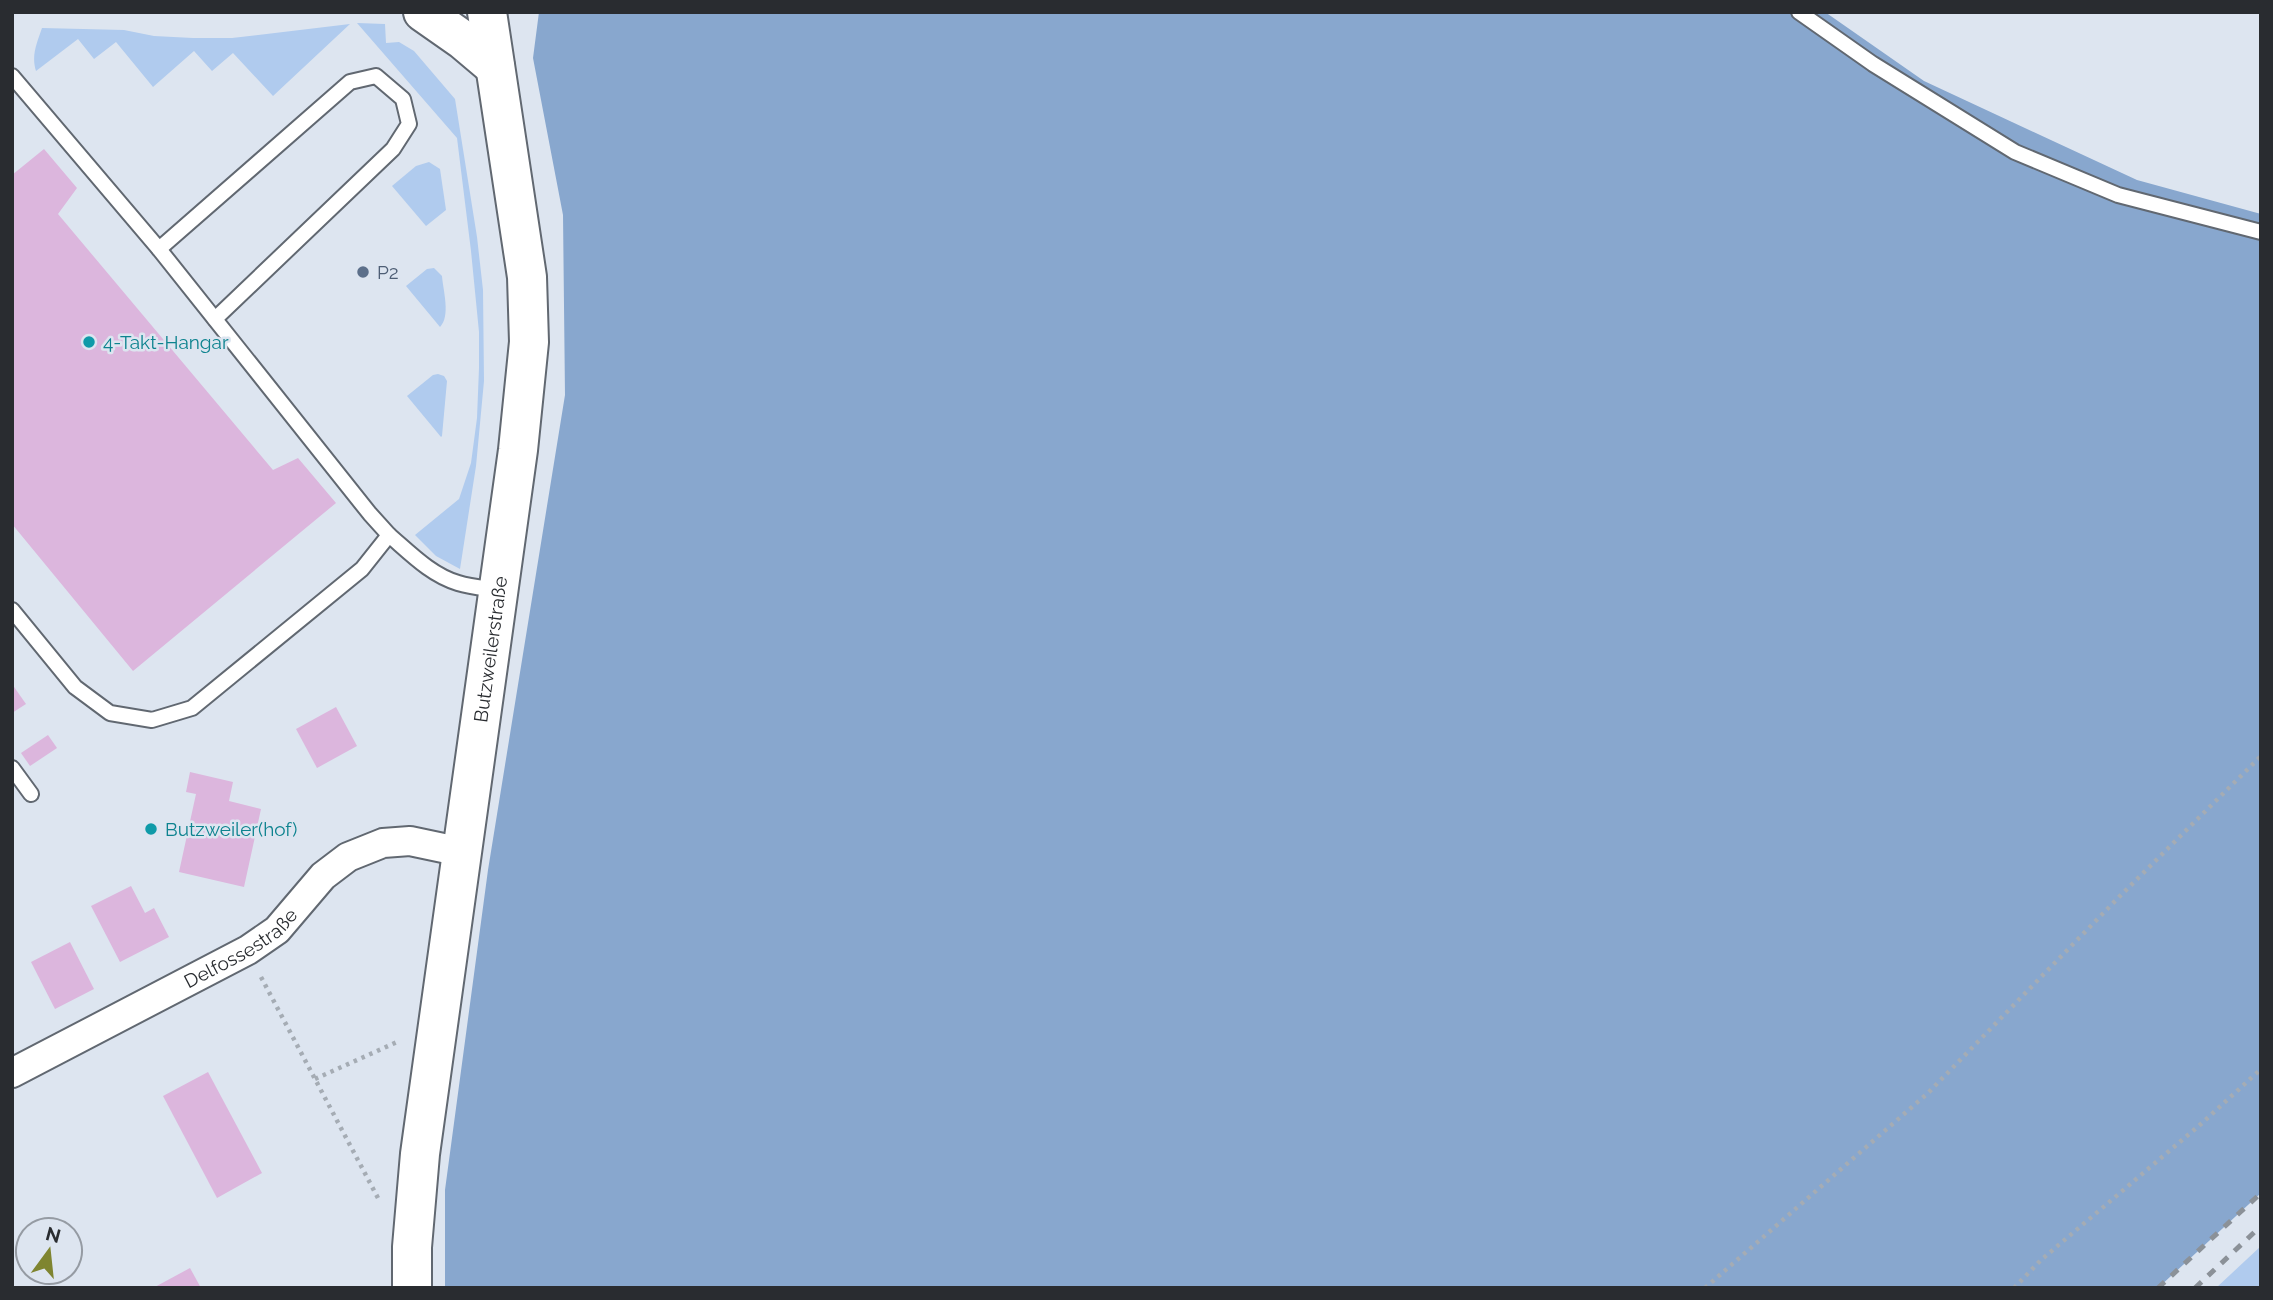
<svg xmlns="http://www.w3.org/2000/svg" width="2273" height="1300" viewBox="0 0 2273 1300" font-family="Raleway,sans-serif">
	<style>
		.green { fill: #b0cbee }
		.forest { fill: #88a7ce }
		.building { fill: #dcb6dd }
		.lines { fill: none; stroke-linecap: round; stroke-linejoin: round }
		.lane-casing { stroke: #616871; stroke-width: 18 }
		.street-casing { stroke: #616871; stroke-width: 32 }
		.secondary-casing { stroke: #616871; stroke-width: 42 }
		.path { stroke: #a5acb4; stroke-width: 4.5; stroke-dasharray: 3.5 5; stroke-linecap: butt }
		.lane { stroke: #fff; stroke-width: 14 }
		.street { stroke: #fff; stroke-width: 28 }
		.secondary { stroke: #fff; stroke-width: 38 }
		.rail { stroke: #8b9198; stroke-width: 5; stroke-dasharray: 9 9; stroke-linecap: butt }
		.service-dot { fill: #5c6f8a; stroke: #dde5f0; stroke-width: 2.5 }
		.culture-dot { fill: #0f9aa8; stroke: #dde5f0; stroke-width: 2.5 }
		.labels { text-anchor: middle; stroke-width: 5; stroke-linejoin: round; paint-order: stroke }
		.service-label { font-size: 19px; fill: #4e5e75; stroke: #dde5f0; text-anchor: start }
		.culture-label { font-size: 19px; fill: #0d838f; stroke: #dde5f0; text-anchor: start }
		.street-label { font-size: 19px; fill: #292c30; stroke: #dde5f0 }
	</style>
	<rect width="100%" height="100%" fill="#dde5f0"/>
	<g class="green">
		<polygon points="357,23 385,24 386,43 399,42 414,51 455,99 477,237 483,290 484,381 476,466 460,569 436,556 415,535 459,499 471,463 477,418 479,368 479,332 471,251 457,138"/>
		<path d="M350 24 273 96 233 53 212 71 194 51 153 87 116 42 94 59 78 39 36 71C31 55 37 43 42 28L124 30 154 36 193 38H232Z"/>
		<polygon points="429,162 440,169 446,210 426,226 392,186 416,166"/>
		<path d="M434 268 442 276C443 290 451 316 440 327L406 286 427 269Z"/>
		<polygon points="438,374 444,376 447,381 442,436 441,437 407,396 433,375"/>
		<polygon points="2261,1246 2261,1288 2216,1288"/>
	</g>
	<polygon class="forest" points="539,12 1825,12 1924,81 2137,180 2261,214 2261,1193 2158,1288 445,1288 445,1190 488,870 565,395 563,215 533,58"/>
	<g class="building">
		<polygon points="44,149 77,188 58,214 273,470 298,458 336,503 133,671 12,524 12,175"/>
		<polygon points="12,684 26,704 12,713"/>
		<polygon points="336,707 357,746 317,768 296,729"/>
		<polygon points="48,735 57,748 30,766 21,753"/>
		<polygon points="190,772 233,782 229,801 261,809 244,887 179,872 196,794 186,792"/>
		<polygon points="131,886 145,913 154,908 169,937 120,962 91,906"/>
		<polygon points="70,942 94,989 55,1009 31,962"/>
		<polygon points="208,1072 262,1173 217,1198 163,1096"/>
		<polygon points="190,1268 201,1288 153,1288"/>
	</g>
	<g class="lines">
		<g class="lane-casing">
			<g id="lane">
				<polyline points="1799,12 1873,64 2015,152 2118,195 2261,232"/>
				<polyline points="12,76 159,249 370,514 389,535 362,569 192,708 152,720 110,713 75,687 12,610"/>
				<polyline points="159,249 350,82 376,76 403,99 409,124 393,149 215,319"/>
				<path d="M389 535C410 553 431 575 458 583 471 587 484 588 497 590"/>
				<polyline points="12,768 31,794"/>
			</g>
		</g>
		<g class="street-casing">
			<g id="street">
				<path id="s1" d="M12 1073 248 950 277 930 323 876 348 857 383 843 410 841 462 852"/>
			</g>
		</g>
		<g class="secondary-casing">
			<g id="secondary">
				<polyline points="423,12 463,40 495,67"/>
				<path id="s2" d="M412 1288V1247L420 1154 518 450 529 342 527 277 487 12"/>
			</g>
		</g>
		<g class="path">
			<polyline points="261,977 378,1198"/>
			<polyline points="315,1079 397,1042"/>
			<polyline points="1705,1288 1928,1093 2119,897 2261,756"/>
			<polyline points="2014,1288 2041,1260 2201,1124 2261,1069"/>
		</g>
		<use href="#lane" class="lane"/>
		<use href="#street" class="street"/>
		<use href="#secondary" class="secondary"/>
		<g class="rail">
			<polyline points="2158,1288 2261,1193"/>
			<polyline points="2195,1288 2261,1226"/>
		</g>
	</g>
	<circle class="service-dot" cx="363" cy="272" r="7"/>
	<g class="culture-dot">
		<circle cx="89" cy="342" r="7"/>
		<circle cx="151" cy="829" r="7"/>
	</g>
	<g class="labels">
		<g class="service-label">
			<text x="377" y="279">P2</text>
		</g>
		<g class="culture-label">
			<text x="103" y="349">4-Takt-Hangar</text>
			<text x="165" y="836">Butzweiler(hof)</text>
		</g>
		<g class="street-label">
			<text dy="7" stroke="none"><textPath href="#s2" startOffset="644">Butzweilerstraße</textPath></text>
			<text dy="7" stroke="none"><textPath href="#s1" startOffset="261">Delfossestraße</textPath></text>
		</g>
	</g>
	<rect width="2273" height="1300" fill="none" stroke="#292c30" stroke-width="28"/>
	<g transform="translate(49 1251) rotate(15)"><circle r="33" fill="#dde5f0" stroke="#959ba3" stroke-width="2"/>
	<path d="M0-5L12 26L0 18L-12 26Z" fill="#7f8530"/>
	<text y="-10" font-size="19" font-weight="bold" text-anchor="middle" fill="#292c30">N</text>
	</g>
</svg>
